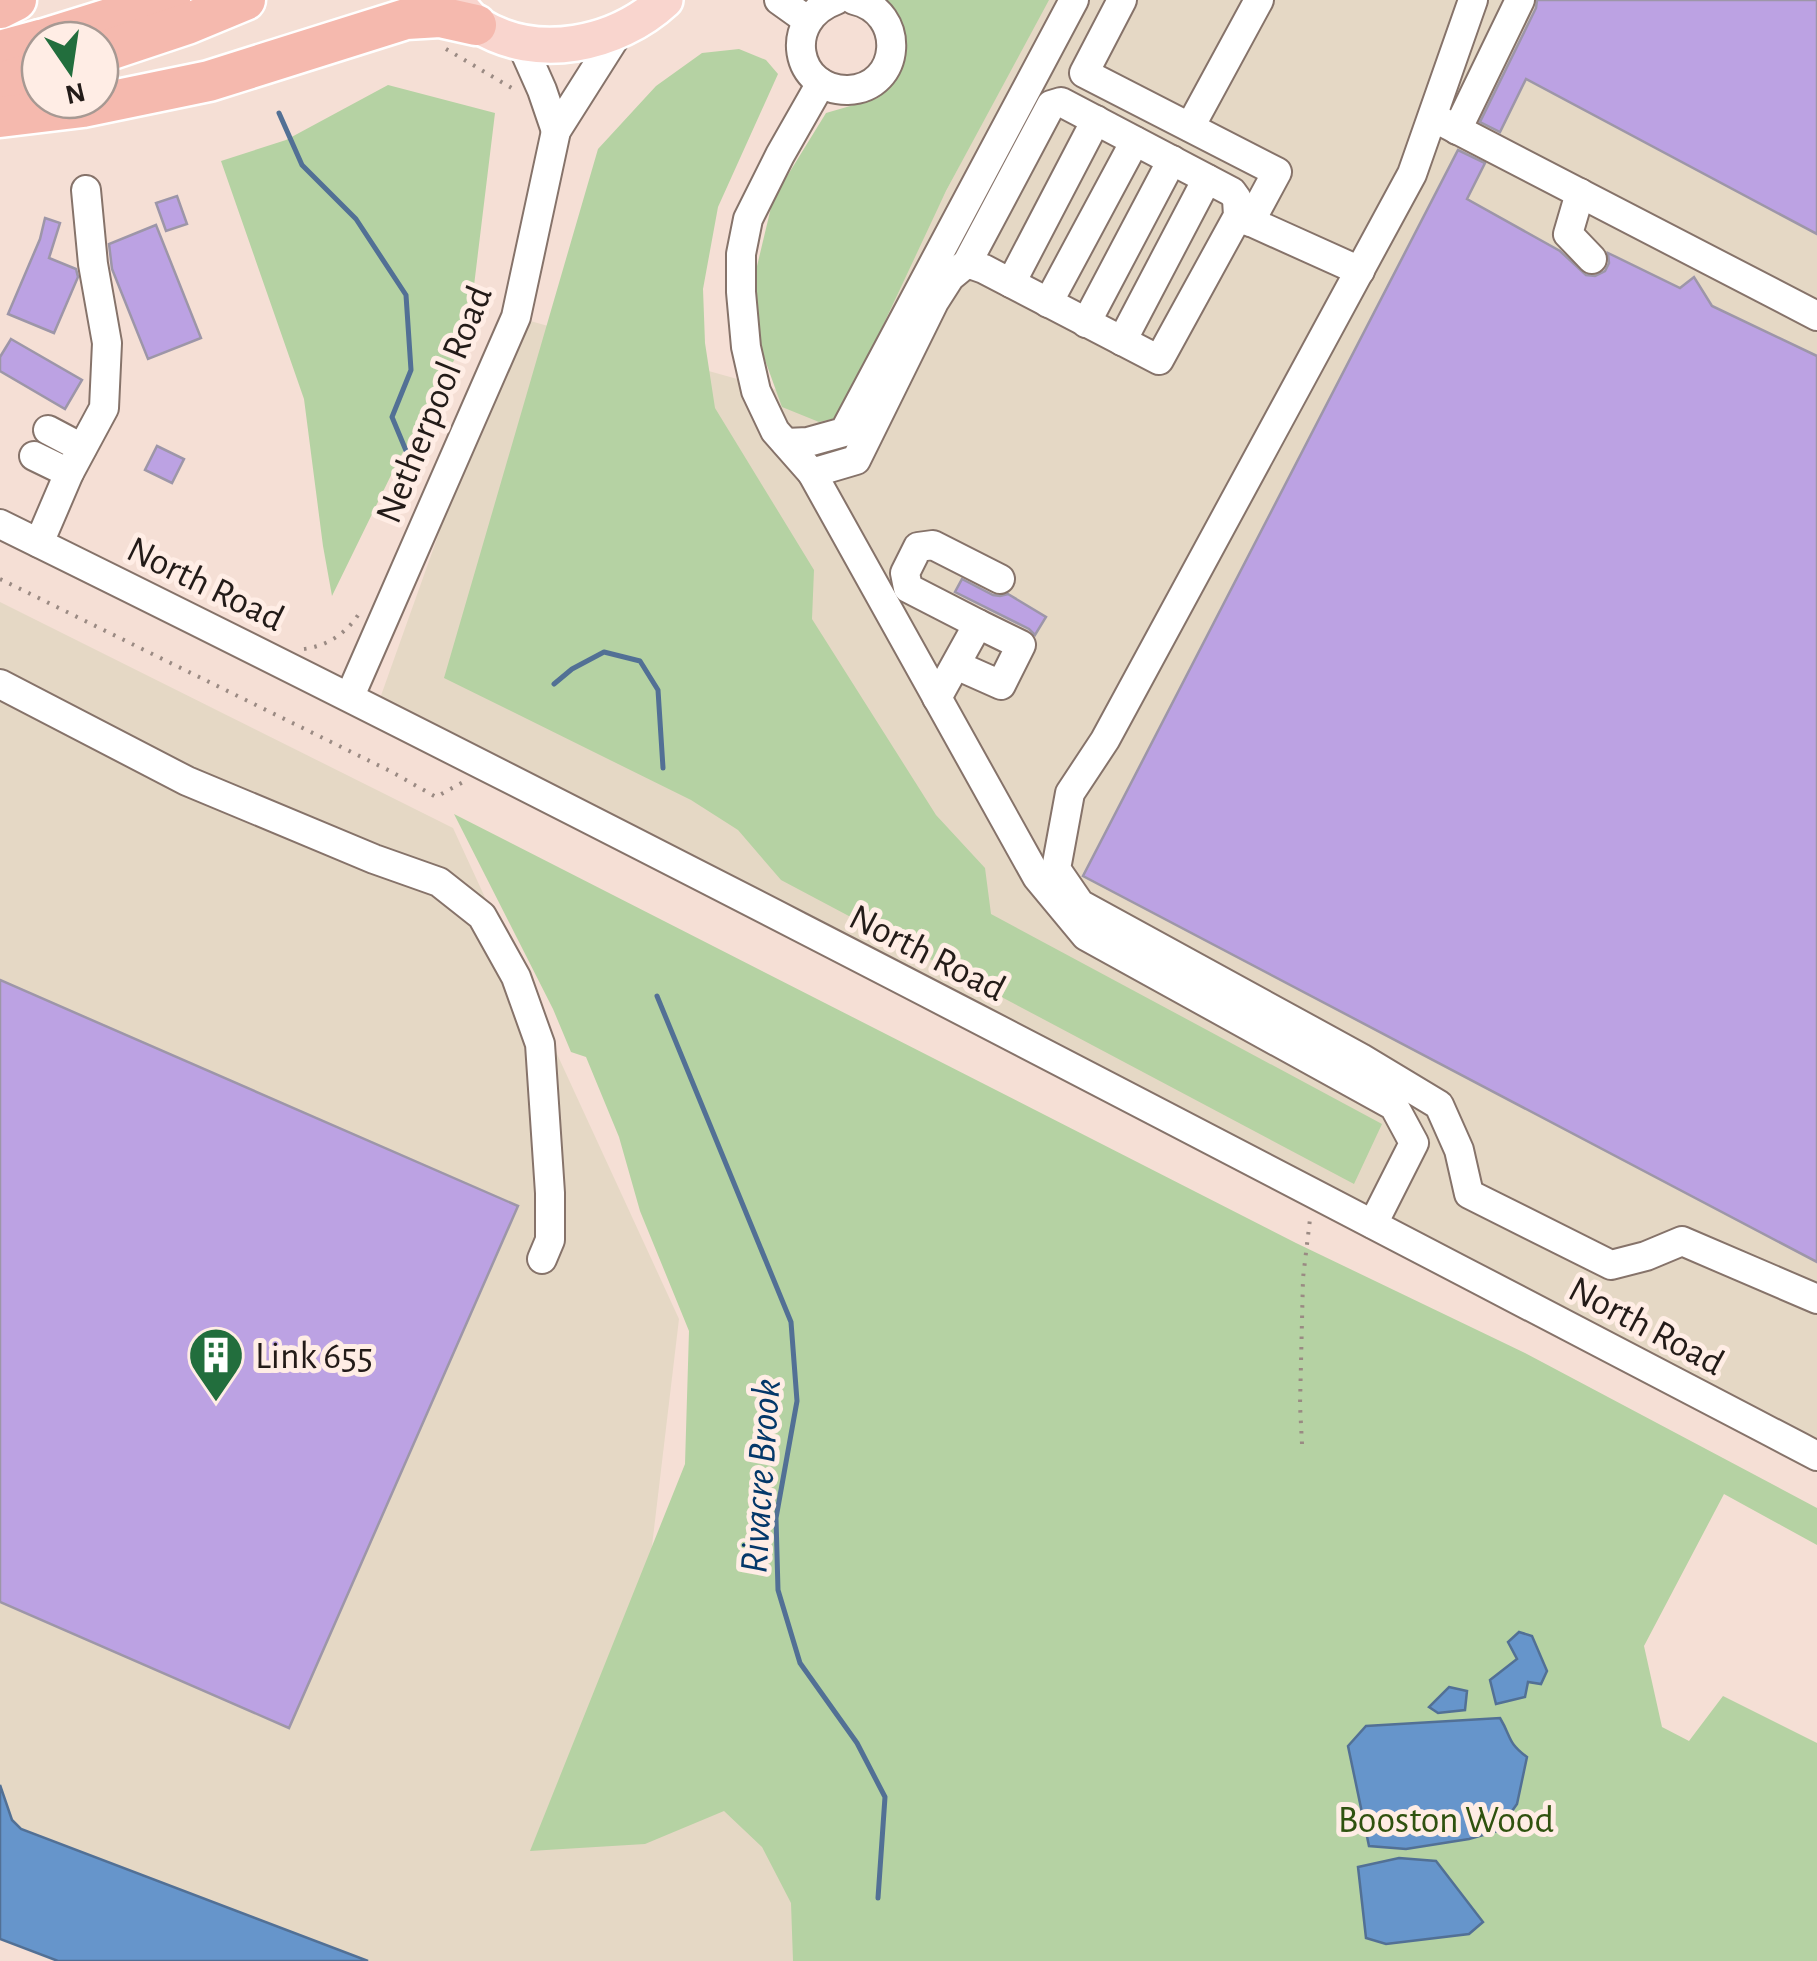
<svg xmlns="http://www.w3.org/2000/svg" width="1817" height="1961" viewBox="0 0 1817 1961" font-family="'Alegreya Sans',sans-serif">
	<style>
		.industrial { fill: #e5d8c5 }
		.green { fill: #b5d2a3 }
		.water { fill: #6695cb; stroke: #527095; stroke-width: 2.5 }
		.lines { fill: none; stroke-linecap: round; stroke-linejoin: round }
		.stream { stroke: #527095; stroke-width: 5 }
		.building { fill: #bca2e3; stroke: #9d96a8; stroke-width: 2.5 }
		.minor-casing { stroke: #86736a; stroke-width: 32 }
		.major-casing { stroke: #fff; stroke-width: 40 }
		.highway-casing { stroke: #fff; stroke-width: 45 }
		.path { stroke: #9a8a83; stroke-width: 4; stroke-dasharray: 2.5 8; stroke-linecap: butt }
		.minor { stroke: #fff; stroke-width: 28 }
		.major { stroke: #f9d5ce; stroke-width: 35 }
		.highway { stroke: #f5b9ae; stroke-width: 40 }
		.labels { text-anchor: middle; stroke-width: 10; stroke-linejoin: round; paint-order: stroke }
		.street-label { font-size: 38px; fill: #231b18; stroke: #ffede5 }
		.poi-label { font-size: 38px; fill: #231b18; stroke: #ffede5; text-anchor: start }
		.park-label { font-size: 38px; fill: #2f520f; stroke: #ffede5 }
		.water-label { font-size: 40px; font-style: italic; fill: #04386a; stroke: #ffede5 }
	</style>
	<rect width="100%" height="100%" fill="#f5dfd5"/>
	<g class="industrial">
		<polygon points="1046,0 1817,0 1817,1456 378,704 516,317 834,406"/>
		<polygon points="0,602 453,828 679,1319 644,1613 808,1903 811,1961 369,1961 35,1835 21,1829 12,1821 0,1785"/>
	</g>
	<g class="green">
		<polygon points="882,0 1049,0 946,191 840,417 819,422 782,407 761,349 753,283 773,199 826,113 878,98 897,72"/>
		<polygon points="739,49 766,60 778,74 718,207 703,289 705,343 715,408 814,570 812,619 936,815 985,868 991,914 1382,1124 1354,1184 781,880 738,830 691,800 444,678 598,149 656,86 702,53"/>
		<polygon points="388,85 495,113 468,335 397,463 332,596 323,546 304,399 221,161 286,140"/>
		<polygon points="454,814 1296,1243 1525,1353 1817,1508 1817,1545 1724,1494 1644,1646 1662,1727 1689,1741 1723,1696 1817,1743 1817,1961 793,1961 791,1903 762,1847 724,1811 645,1844 530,1851 685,1464 689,1331 640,1211 619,1137 586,1057 571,1052 553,1009"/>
	</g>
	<g class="water">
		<polygon points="1519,1632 1532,1636 1547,1671 1541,1684 1528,1682 1525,1697 1496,1704 1490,1680 1517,1659 1508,1642"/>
		<polygon points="1449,1687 1467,1691 1465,1710 1438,1713 1429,1707"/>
		<path d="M1500 1718C1512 1738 1507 1742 1527 1757L1517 1804 1498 1831 1469 1839 1406 1849 1369 1846 1348 1746 1366 1726Z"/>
		<polygon points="0,1785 12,1820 21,1829 368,1961 58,1961 0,1939"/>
		<polygon points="1399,1858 1436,1861 1483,1922 1469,1934 1386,1944 1366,1938 1358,1867"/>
	</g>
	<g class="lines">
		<g class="stream">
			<polyline points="279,113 302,165 356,219 406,295 411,370 392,417 417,477"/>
			<polyline points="554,684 572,669 604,652 640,661 658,690 663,768"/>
			<polyline points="657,996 791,1322 797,1401 776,1518 778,1590 800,1663 857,1743 885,1797 878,1898"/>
		</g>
	</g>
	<g class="building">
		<polygon points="1537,0 1817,0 1817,234 1526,79 1500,132 1480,122 1536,8"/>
		<polygon points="1458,150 1485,163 1467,199 1560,251 1586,275 1595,276 1605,271 1609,263 1608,253 1680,288 1694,277 1712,306 1817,356 1817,1262 1083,876"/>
		<polygon points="177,196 187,224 166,231 156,203"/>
		<polygon points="45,218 60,223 49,258 76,269 78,277 54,333 8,314 40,239"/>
		<polygon points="156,225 201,338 148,359 112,269 109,244"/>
		<polygon points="11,339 82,380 65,409 0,371 0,357"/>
		<polygon points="157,446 184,459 172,483 145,470"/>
		<polygon points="962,579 993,595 1000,596 1008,594 1046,617 1035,635 1029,629 955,592"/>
		<polygon points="0,980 518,1206 289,1728 0,1602"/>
	</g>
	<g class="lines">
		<g class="minor-casing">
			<g id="minor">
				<polyline points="779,0 807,20"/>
				<path d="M836 0C781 20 795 91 848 90 902 88 907 12 854 0"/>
				<polyline points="1122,0 1084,73 1277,172 1250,222"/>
				<polyline points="1473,0 1412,174 1105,740 1070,793 1056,869 1080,904 1361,1058 1439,1105 1459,1150 1469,1194 1611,1265 1646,1256 1682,1241 1817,1299"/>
				<polyline points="522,45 542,90 556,131"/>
				<polyline points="821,83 780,155 748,219 741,254 741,292 746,347 756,391 775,431 812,473 856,460 934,302 950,277 967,263 984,269 1159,360 1238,216 1237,199 1232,192 1061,102 1051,105 967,263"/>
				<polyline points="1433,117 1817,316"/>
				<polyline points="1190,127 1259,0"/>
				<polyline points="1457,130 1520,0"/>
				<polyline points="1580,193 1568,234 1592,259"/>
				<polyline points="1238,216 1360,271"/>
				<polyline points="1011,283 1096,120"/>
				<polyline points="1048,303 1135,141"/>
				<polyline points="1086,323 1172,160"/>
				<polyline points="1122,341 1207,179"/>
				<polyline points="48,430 82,448"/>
				<polyline points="786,443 808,442 844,432 1074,0"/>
				<polyline points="34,456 69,473"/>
				<polyline points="812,473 1037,877 1086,936 1394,1106 1414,1143 1373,1224"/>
				<path d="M0 524C611 824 1213 1141 1817 1456"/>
				<polyline points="39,543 69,473 104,408 107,343 93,264 86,190"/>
				<polyline points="956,665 1001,685 1021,645 978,624"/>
				<polyline points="0,684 187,781 374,859 439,882 482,916 516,977 540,1044 550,1193 550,1240 542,1259"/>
				<polyline points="350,696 516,317 556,131 620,30"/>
				<polyline points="937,698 978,624 908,588 905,573 918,547 933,545 1000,579"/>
			</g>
		</g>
		<g class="major-casing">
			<path id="major" d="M457 3C463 10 470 20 478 25 537 62 616 45 665 0"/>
		</g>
		<g class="highway-casing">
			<g id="highway">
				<polyline points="0,8 16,0"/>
				<polyline points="41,40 170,0"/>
				<polyline points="0,51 40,40"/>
				<polyline points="100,53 187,24 245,0"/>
				<polyline points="0,83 40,71"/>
				<polyline points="0,117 83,107 209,81 406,19 440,17 476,25"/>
			</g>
		</g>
		<g class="path">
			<polyline points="446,49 515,90"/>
			<polyline points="0,579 390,771 436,797 465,781"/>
			<path d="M304 649C328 646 348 632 360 612"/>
			<polyline points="1302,1444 1300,1405 1303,1278 1310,1219"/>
		</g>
		<use href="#minor" class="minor"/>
		<use href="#major" class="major"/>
		<use href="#highway" class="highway"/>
	</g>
	<defs>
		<g id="building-pin" transform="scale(2.875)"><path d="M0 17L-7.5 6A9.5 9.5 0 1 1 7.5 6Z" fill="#226e3d" stroke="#ffede5"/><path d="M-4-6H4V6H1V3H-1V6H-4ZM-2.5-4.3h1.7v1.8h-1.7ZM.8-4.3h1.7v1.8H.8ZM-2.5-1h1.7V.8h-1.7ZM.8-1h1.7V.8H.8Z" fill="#fff"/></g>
	</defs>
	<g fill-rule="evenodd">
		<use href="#building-pin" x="216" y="1355"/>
	</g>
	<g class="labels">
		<g class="street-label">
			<text transform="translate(433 404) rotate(-68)" y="13">Netherpool Road</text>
			<text transform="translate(206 583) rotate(26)" y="13">North Road</text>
			<text transform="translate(928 952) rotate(27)" y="13">North Road</text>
			<text transform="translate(1647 1325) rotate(28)" y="13">North Road</text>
		</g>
		<g class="poi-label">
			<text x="255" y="1368">Link 655</text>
		</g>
		<g class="park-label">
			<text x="1446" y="1832">Booston Wood</text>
		</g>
		<g class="water-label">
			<text transform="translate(759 1476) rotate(-86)" y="14">Rivacre Brook</text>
		</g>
	</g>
	<g transform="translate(70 70) rotate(167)"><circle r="48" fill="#ffede5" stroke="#a79993" stroke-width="2.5"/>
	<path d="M0-8L18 38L0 25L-18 38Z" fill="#226e3d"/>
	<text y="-15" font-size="28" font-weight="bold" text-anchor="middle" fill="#231b18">N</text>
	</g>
</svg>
